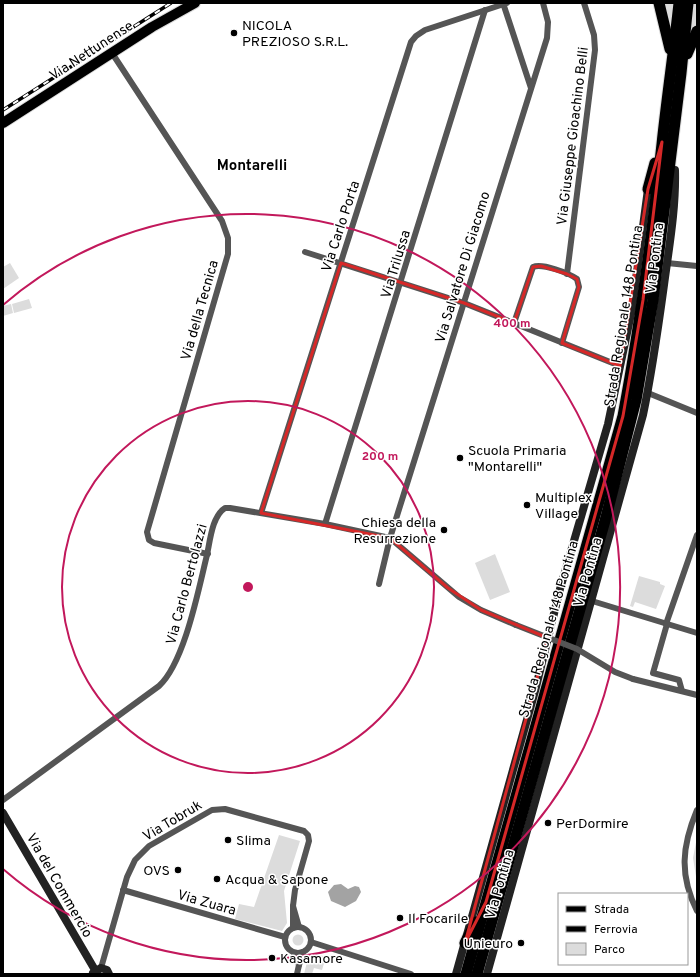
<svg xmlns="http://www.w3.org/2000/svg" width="700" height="977" viewBox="0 0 700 977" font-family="Overpass,sans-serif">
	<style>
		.green { fill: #dcdcdc }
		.water { fill: #a3a3a3 }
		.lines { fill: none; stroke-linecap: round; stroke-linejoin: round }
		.primary-casing { stroke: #dbdbdb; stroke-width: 12 }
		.highway-casing { stroke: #dbdbdb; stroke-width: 13 }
		.street { stroke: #555; stroke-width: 6 }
		.secondary { stroke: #222; stroke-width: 8 }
		.primary { stroke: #000; stroke-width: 10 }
		.highway { stroke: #000; stroke-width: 11 }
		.rail-casing { stroke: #000; stroke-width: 3.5 }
		.rail { stroke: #fff; stroke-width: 2; stroke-dasharray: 6; stroke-linecap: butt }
		.street-bridge { stroke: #555; stroke-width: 6 }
		.marked { fill: none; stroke: #d62828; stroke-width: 3; stroke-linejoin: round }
		.ring { fill: none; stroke: #c2185b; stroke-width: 2 }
		.poi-dot { fill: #000; stroke: #fff; stroke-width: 1.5 }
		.labels { text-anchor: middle; stroke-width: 3; stroke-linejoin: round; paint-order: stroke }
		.poi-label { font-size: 14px; fill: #000; stroke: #fff; text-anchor: start }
		.street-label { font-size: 14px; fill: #000; stroke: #fff }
		.neighbourhood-label { font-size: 15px; font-weight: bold; fill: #000; stroke: #fff }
		.centre { fill: #c2185b; stroke: #fff; stroke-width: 2 }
		.ring-label { font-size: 12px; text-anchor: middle; font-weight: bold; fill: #c2185b; stroke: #fff; stroke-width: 3; stroke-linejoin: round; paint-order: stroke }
	</style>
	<rect width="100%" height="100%" fill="#fff"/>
	<g class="green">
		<polygon points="664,3 676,3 673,30"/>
		<polygon points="693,3 697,3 697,27 690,31"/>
		<polygon points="10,263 19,278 3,289 3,267"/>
		<polygon points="29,299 32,308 14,313 12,304"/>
		<polygon points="11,304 13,313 3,316 3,306"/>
		<polygon points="495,554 510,592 490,600 475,563"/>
		<polygon points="639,576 660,582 660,584 665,586 656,609 635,602 633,607 630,606"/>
		<polygon points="279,835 300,841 284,891 287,923 282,931 235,919 239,904 254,907"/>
		<polygon points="697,837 697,883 693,858"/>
		<circle cx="298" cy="940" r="5.5"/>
		<polygon points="317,954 326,957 322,970 314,968 312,974 304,974 308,958"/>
	</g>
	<polygon class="water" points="341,884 348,889 355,886 359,887 361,892 356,901 345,907 331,901 328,892 334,885"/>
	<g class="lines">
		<g class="primary-casing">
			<polyline id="primary" points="3,123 152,27 195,3"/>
		</g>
		<g class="highway-casing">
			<g id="highway">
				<polyline points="659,3 670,49"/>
				<polyline points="687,54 697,31"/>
				<polyline points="648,189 655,163"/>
				<polyline points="465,943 476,922"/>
				<path d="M466 974 623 416C640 326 652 235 662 144 667 97 674 50 679 3"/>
				<polyline points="477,974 606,517 636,400 653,300 681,73 688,3"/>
			</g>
		</g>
		<g class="street">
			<polyline points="503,3 531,88"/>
			<polyline points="112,53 222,221 228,238 228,254 147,532 149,540 154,543 208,554"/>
			<polyline points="305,252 464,303 620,366"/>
			<polyline points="667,263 697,266"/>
			<polyline points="567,274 595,50 594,35 584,3"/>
			<path d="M514 323 533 267C542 263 569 273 577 279L579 287 562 343"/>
			<polyline points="648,393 697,413"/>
			<polyline points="261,513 411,42 416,36 425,30 507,3"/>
			<polyline points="325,524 485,10"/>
			<polyline points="379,584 390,538 547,38 548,22 543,3"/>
			<polyline points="592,601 697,633"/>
			<polyline points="666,624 697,535"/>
			<polyline points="667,624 653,673 679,680 682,691"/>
			<polyline points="633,679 697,695"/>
			<path d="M3 800 159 686C184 663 198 592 206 559 210 544 211 517 225 508H230L325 524 390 538 459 597 481 610 516 625"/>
			<path d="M697 810C682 846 679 875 697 911"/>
			<polyline points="123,890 285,937"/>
			<circle cx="298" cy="940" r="13"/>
			<polyline points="293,928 293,906 299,927"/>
			<polyline points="311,942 411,974"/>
			<polyline points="294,953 299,965 303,952"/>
			<polyline points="101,968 127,877 135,860 149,846 212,810 225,809 304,831 308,835 309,841 295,890 293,906"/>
			<polyline points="297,974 299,965"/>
		</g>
		<g class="secondary">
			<polyline points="3,813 95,970"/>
			<polyline points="93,973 101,968 107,970 109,974"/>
			<polyline points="456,974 535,691 560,589 608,424 632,309 648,189"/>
			<path d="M487 974 643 415C652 372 658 329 664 285 669 247 676 209 675 170"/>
		</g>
		<use href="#primary" class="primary"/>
		<use href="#highway" class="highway"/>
		<g class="rail-casing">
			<polyline id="rail" points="3,110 171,3"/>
		</g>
		<use href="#rail" class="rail"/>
		<polyline class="street-bridge" points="516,625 577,649 615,672 633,679"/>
	</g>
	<path class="marked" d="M662 142 643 300 623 416 486 902 465 943 548 638 481 610 448 588 390 538 261 513 341 263 464 303 514 323 533 267 541 266 567 274 577 279 579 287 562 343 620 366 648 189Z"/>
	<g class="ring">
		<circle cx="248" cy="587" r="186"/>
		<path d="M3 305A373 373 0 1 1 3 869"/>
	</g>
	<g class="poi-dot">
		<circle cx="234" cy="33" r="4"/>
		<circle cx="460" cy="458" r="4"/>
		<circle cx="527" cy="505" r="4"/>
		<circle cx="444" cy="530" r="4"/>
		<circle cx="548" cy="823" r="4"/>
		<circle cx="228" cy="840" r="4"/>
		<circle cx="178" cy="870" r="4"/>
		<circle cx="217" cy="879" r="4"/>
		<circle cx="400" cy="918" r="4"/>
		<circle cx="521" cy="943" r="4"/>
		<circle cx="272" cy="958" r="4"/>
	</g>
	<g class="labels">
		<g class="poi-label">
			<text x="242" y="30">NICOLA<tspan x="242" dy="16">PREZIOSO S.R.L.</tspan></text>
			<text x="468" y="455">Scuola Primaria<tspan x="468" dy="16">"Montarelli"</tspan></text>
			<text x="535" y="502">Multiplex<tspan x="535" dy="16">Village</tspan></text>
			<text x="436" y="527" text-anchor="end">Chiesa della<tspan x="436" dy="16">Resurrezione</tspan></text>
			<text x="556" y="828">PerDormire</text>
			<text x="236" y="845">Slima</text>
			<text x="170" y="875" text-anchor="end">OVS</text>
			<text x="225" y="884">Acqua &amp; Sapone</text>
			<text x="408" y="923">Il Focarile</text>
			<text x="513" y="948" text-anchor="end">Unieuro</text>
			<text x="280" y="963">Kasamore</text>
		</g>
		<g class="street-label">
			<text transform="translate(91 50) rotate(-33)" y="5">Via Nettunense</text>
			<text transform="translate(572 136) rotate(-83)" y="5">Via Giuseppe Gioachino Belli</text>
			<text transform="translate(340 226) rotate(-72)" y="5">Via Carlo Porta</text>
			<text transform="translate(654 258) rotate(-83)" y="5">Via Pontina</text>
			<text transform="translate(395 264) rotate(-73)" y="5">Via Trilussa</text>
			<text transform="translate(462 267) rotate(-73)" y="5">Via Salvatore Di Giacomo</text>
			<text transform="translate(199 310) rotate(-74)" y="5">Via della Tecnica</text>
			<text transform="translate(623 316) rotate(-81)" y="5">Strada Regionale 148 Pontina</text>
			<text transform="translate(587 572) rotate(-74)" y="5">Via Pontina</text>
			<text transform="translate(186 584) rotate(-75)" y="5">Via Carlo Bertolazzi</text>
			<text transform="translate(548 629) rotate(-74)" y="5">Strada Regionale 148 Pontina</text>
			<text transform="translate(172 820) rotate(-31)" y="5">Via Tobruk</text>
			<text transform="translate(499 884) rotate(-74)" y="5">Via Pontina</text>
			<text transform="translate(60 885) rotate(60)" y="5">Via del Commercio</text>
			<text transform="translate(207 902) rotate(16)" y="5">Via Zuara</text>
		</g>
		<g class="neighbourhood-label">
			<text x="252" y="170">Montarelli</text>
		</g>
	</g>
	<circle cx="248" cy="587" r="6" class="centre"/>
	<g class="ring-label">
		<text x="512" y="327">400 m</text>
		<text x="380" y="460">200 m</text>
	</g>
	<rect width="700" height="977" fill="none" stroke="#000000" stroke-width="8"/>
	<rect x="558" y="893" width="130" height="72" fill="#ffffff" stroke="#999999"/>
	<rect x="566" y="906" width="20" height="6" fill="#000000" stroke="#999999"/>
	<text x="594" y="913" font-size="12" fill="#000000">Strada</text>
	<rect x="566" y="926" width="20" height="6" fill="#000000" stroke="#999999"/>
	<text x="594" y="933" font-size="12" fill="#000000">Ferrovia</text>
	<rect x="566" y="943" width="20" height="12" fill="#dcdcdc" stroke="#999999"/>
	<text x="594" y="953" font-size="12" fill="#000000">Parco</text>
</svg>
